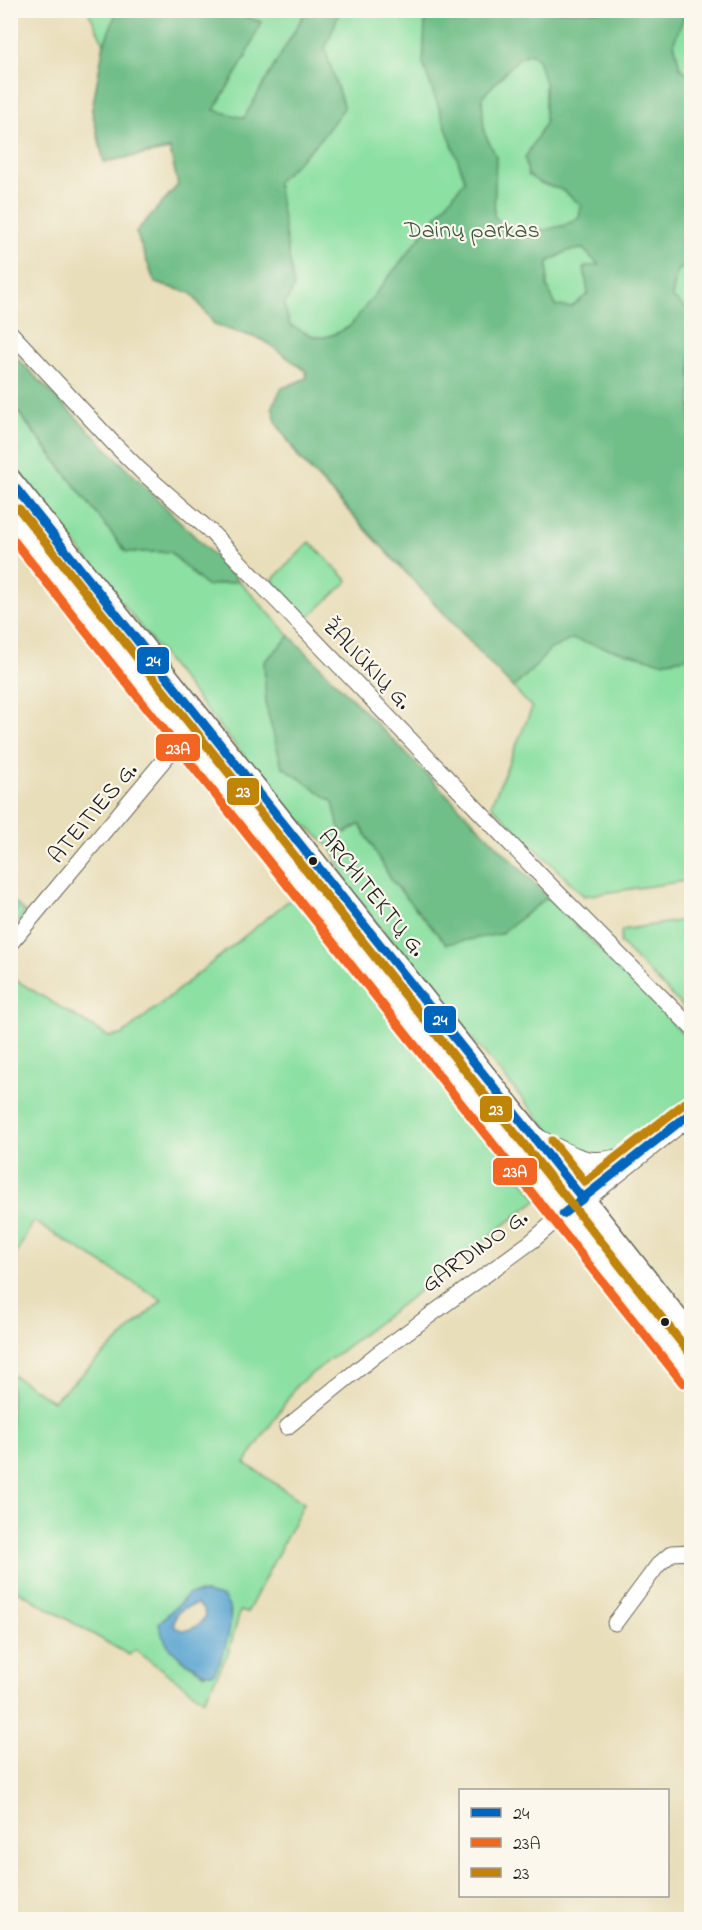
<svg xmlns="http://www.w3.org/2000/svg" width="702" height="1930" viewBox="0 0 702 1930" font-family="'Indie Flower',sans-serif">
	<style>
		.green { fill: #8be0a2; stroke: #547e5f; stroke-width: 1.5; fill-rule: evenodd }
		.forest { fill: #70be88; stroke: #466d52; stroke-width: 1.5; fill-rule: evenodd }
		.water { fill: #5aa4d1; stroke: #3b6076; stroke-width: 1.5; fill-rule: evenodd }
		.lines { fill: none; stroke-linecap: round; stroke-linejoin: round }
		.stream { stroke: #5aa4d1; stroke-width: 4 }
		.street-casing { stroke: #636053; stroke-width: 17 }
		.secondary-casing { stroke: #636053; stroke-width: 23 }
		.primary-casing { stroke: #636053; stroke-width: 25 }
		.street { stroke: #fff; stroke-width: 15 }
		.secondary { stroke: #fff; stroke-width: 21 }
		.primary { stroke: #fff; stroke-width: 22 }
		.bus-1-casing { stroke: #fbf7ec; stroke-width: 14 }
		.bus-2-casing { stroke: #fbf7ec; stroke-width: 14 }
		.bus-3-casing { stroke: #fbf7ec; stroke-width: 14 }
		.bus-1 { stroke: #0065bd; stroke-width: 9 }
		.bus-2 { stroke: #f26522; stroke-width: 9 }
		.bus-3 { stroke: #c08407; stroke-width: 9 }
		.bus-dot { fill: #1c1c1c; stroke: #fbf7ec; stroke-width: 2 }
		.labels { text-anchor: middle; stroke-width: 4.5; stroke-linejoin: round; paint-order: stroke }
		.park-label { font-size: 24px; fill: #3d5744; stroke: #fbf7ec }
		.street-label { font-size: 24px; fill: #1c1c1c; stroke: #fbf7ec }
		.line-badge { stroke: #fbf7ec; stroke-width: 2 }
		.badge-label { font-size: 16px; text-anchor: middle; font-weight: bold; fill: #fff }
	</style>
	<rect width="100%" height="100%" fill="#fbf7ec"/>
	<filter id="ink" filterUnits="userSpaceOnUse"><feTurbulence type="fractalNoise" baseFrequency=".0167" numOctaves="2"/><feDisplacementMap in="SourceGraphic" scale="12" xChannelSelector="R" yChannelSelector="G"/><feConvolveMatrix kernelMatrix="1 2 1 2 8 2 1 2 1" color-interpolation-filters="sRGB"/></filter>
	<filter id="wash" filterUnits="userSpaceOnUse"><feTurbulence type="fractalNoise" baseFrequency=".008" numOctaves="4" result="noise"/><feDisplacementMap in="SourceGraphic" scale="24" xChannelSelector="R" yChannelSelector="G"/><feGaussianBlur stdDeviation="1.35" result="paint"/><feColorMatrix in="noise" values="0 0 0 0 0 0 0 0 0 0 0 0 0 0 0 0 0 1.4 0 .05"/><feComposite in="paint" operator="in"/></filter>
	<g filter="url(#wash)">
		<rect width="100%" height="100%" fill="#e8deba"/>
		<g class="green">
			<polygon points="88,11 691,11 691,880 584,896 491,805 532,708 299,458 277,424 272,406 282,388 307,378 306,371 263,340 215,325 191,293 155,283 136,232 178,185 170,150 104,162 92,110 104,44"/>
			<polygon points="10,402 126,552 170,552 206,586 239,581 290,636 264,662 282,766 333,802 359,823 392,881 500,934 548,897 661,1010 691,1043 691,1099 616,1154 592,1158 555,1138 353,895 331,848 289,810 206,710 11,462"/>
			<polygon points="310,542 348,581 307,619 272,580"/>
			<polygon points="254,810 288,845 565,1184 558,1189 415,1007"/>
			<path d="M300 896C323 926 341 960 366 989 373 997 382 1004 390 1011L538 1199 297 1385 245 1463 304 1503 247 1613 240 1611 228 1654 204 1700 135 1650 129 1655 11 1587V1374L53 1401 162 1300 33 1221 11 1265V977L109 1037 122 1035 287 902ZM189 1594 231 1611 228 1634 222 1652 220 1663 205 1674C179 1658 168 1654 159 1623Z"/>
			<polygon points="11,899 25,912 11,933"/>
			<polygon points="691,919 692,919 691,1015 620,943 622,930"/>
			<polygon points="588,1225 590,1225 691,1353 691,1362 586,1227"/>
		</g>
		<g class="forest">
			<path d="M117 11H229L261 22 246 57 214 110 244 118 306 11H340L325 49 344 108 320 140 277 182 294 288 284 305 290 325C318 339 321 343 350 326L465 180 423 64 425 22 421 11H686L674 42 680 68 691 75V263L677 271 672 297 691 312V657L661 662 572 639 549 650 537 665 513 688 300 458 277 424 272 406 282 388 307 378 306 371 263 340 215 325 191 293 155 283 136 232 178 185 170 149 104 162 92 110 104 44ZM530 53 538 59 545 83V123L525 158 528 175 540 183 562 190 581 205 579 218 565 225 517 237 494 216 496 156 484 132 482 97 518 59ZM583 249 599 265 584 267 588 294 571 307 556 306 547 286 548 262 567 251Z"/>
			<polygon points="11,352 239,581 206,586 170,552 126,552 11,402"/>
			<polygon points="290,636 548,897 500,934 446,944 392,881 360,824 346,833 339,828 333,802 282,766 266,707 264,662"/>
		</g>
		<path class="water" d="M206 1593 224 1598C226 1602 230 1607 230 1611 233 1627 222 1660 214 1673 205 1674 201 1671 193 1666 175 1655 162 1644 159 1623L189 1594ZM197 1604 204 1610 205 1617C197 1628 186 1635 174 1626 174 1611 184 1607 197 1604Z"/>
		<g class="lines">
			<polyline class="stream" points="10,916 16,909"/>
		</g>
	</g>
	<g filter="url(#ink)">
		<g class="lines">
			<g class="street-casing">
				<g id="street">
					<polyline points="10,332 114,444 141,471 209,530 547,882 692,1028"/>
					<polyline points="10,944 184,736"/>
					<polyline points="287,1427 377,1354 532,1241 563,1214"/>
					<polyline points="615,1623 658,1565 672,1553 692,1552"/>
				</g>
			</g>
			<g class="secondary-casing">
				<g id="secondary">
					<path d="M534 1138C571 1156 588 1173 631 1155"/>
					<polyline points="570,1209 692,1112"/>
				</g>
			</g>
			<g class="primary-casing">
				<g id="primary">
					<polyline points="10,480 583,1199 692,1338"/>
					<polyline points="10,516 692,1376"/>
				</g>
			</g>
			<use href="#street" class="street"/>
			<use href="#secondary" class="secondary"/>
			<use href="#primary" class="primary"/>
			<g class="bus-1-casing">
				<g id="bus-1">
					<polyline points="10,481 583,1199"/>
					<polyline points="563,1214 692,1112"/>
				</g>
			</g>
			<g class="bus-2-casing">
				<polyline id="bus-2" points="10,536 683,1383"/>
			</g>
			<g class="bus-3-casing">
				<g id="bus-3">
					<polyline points="19,509 692,1356"/>
					<polyline points="552,1141 585,1182 685,1103"/>
				</g>
			</g>
			<use href="#bus-1" class="bus-1"/>
			<use href="#bus-2" class="bus-2"/>
			<use href="#bus-3" class="bus-3"/>
		</g>
	</g>
	<g class="bus-dot">
		<circle cx="313" cy="861" r="5"/>
		<circle cx="665" cy="1322" r="5"/>
	</g>
	<g class="labels">
		<g class="park-label">
			<text x="472" y="237">Dainų parkas</text>
		</g>
		<g class="street-label">
			<text transform="translate(368 663) rotate(46)" y="8">ŽALIŪKIŲ G.</text>
			<text transform="translate(92 812) rotate(-50)" y="8">ATEITIES G.</text>
			<text transform="translate(373 892) rotate(51)" y="8">ARCHITEKTŲ G.</text>
			<text transform="translate(474 1250) rotate(-36)" y="8">GARDINO G.</text>
		</g>
	</g>
	<g class="line-badge">
		<rect x="136" y="646" width="34" height="29" rx="6" fill="#0065bd"/>
		<rect x="155" y="733" width="46" height="29" rx="6" fill="#f26522"/>
		<rect x="226" y="777" width="34" height="29" rx="6" fill="#c08407"/>
		<rect x="423" y="1005" width="34" height="29" rx="6" fill="#0065bd"/>
		<rect x="479" y="1095" width="34" height="28" rx="6" fill="#c08407"/>
		<rect x="492" y="1157" width="46" height="29" rx="6" fill="#f26522"/>
	</g>
	<g class="badge-label">
		<text x="153" y="666">24</text>
		<text x="178" y="754">23A</text>
		<text x="243" y="797">23</text>
		<text x="440" y="1025">24</text>
		<text x="496" y="1115">23</text>
		<text x="515" y="1177">23A</text>
	</g>
	<rect width="702" height="1930" fill="none" stroke="#fbf7ec" stroke-width="36"/>
	<rect x="459" y="1789" width="210" height="108" fill="#fbf7ec" stroke="#a29f99" stroke-width="1.5"/>
	<rect x="471" y="1808" width="30" height="9" fill="#0065bd" stroke="#a29f99" stroke-width="1.5"/>
	<text x="513" y="1819" font-size="18" fill="#1c1c1c">24</text>
	<rect x="471" y="1838" width="30" height="9" fill="#f26522" stroke="#a29f99" stroke-width="1.5"/>
	<text x="513" y="1849" font-size="18" fill="#1c1c1c">23A</text>
	<rect x="471" y="1868" width="30" height="9" fill="#c08407" stroke="#a29f99" stroke-width="1.5"/>
	<text x="513" y="1879" font-size="18" fill="#1c1c1c">23</text>
</svg>
